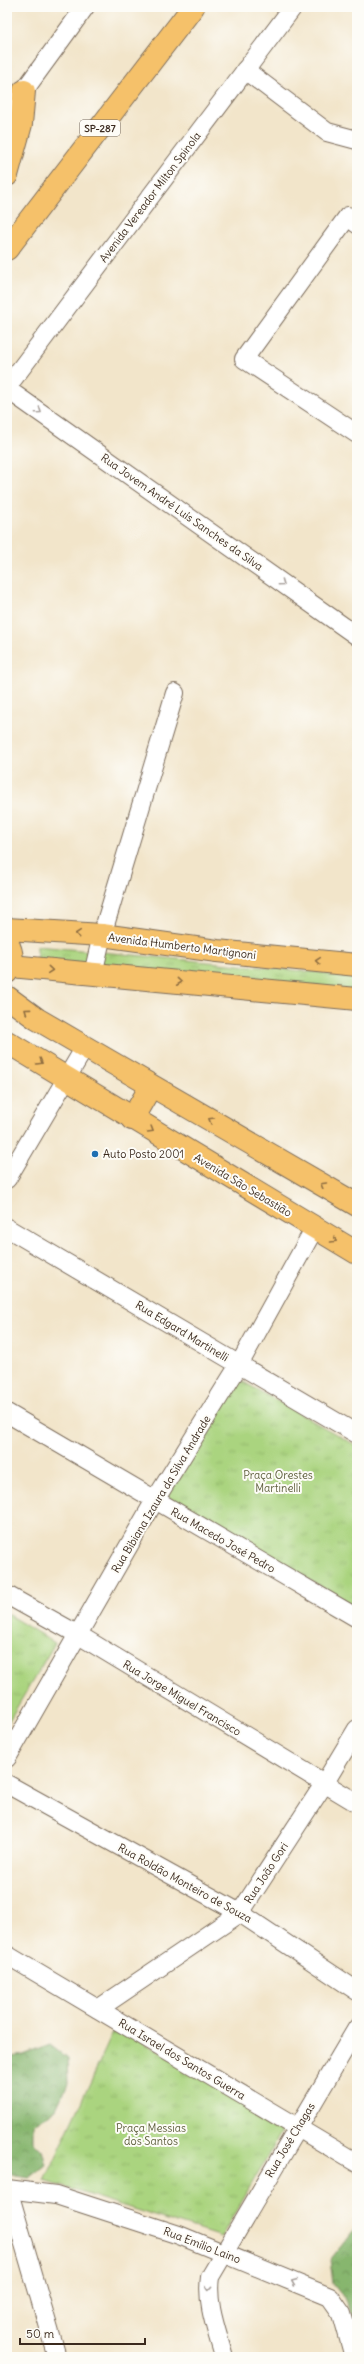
<svg xmlns="http://www.w3.org/2000/svg" width="364" height="2364" viewBox="0 0 364 2364" font-family="Delius,sans-serif">
	<style>
		.forest { fill: url(#forest-crowns); stroke: #617046 }
		.park { fill: url(#park-tufts); stroke: #727f4e }
		.lines { fill: none; stroke-linecap: round; stroke-linejoin: round }
		.minor-casing { stroke: #7b6b5a; stroke-width: 20 }
		.major-casing { stroke: #7b6b5a; stroke-width: 24 }
		.minor { stroke: #fff; stroke-width: 18 }
		.major { stroke: #f5c16b; stroke-width: 22 }
		.oneway { stroke: #a79f9a }
		.oneway2 { stroke: #8f6e41 }
		.poi-dot { fill: #1f6fb2; stroke: #fdfcf7; stroke-width: 1.5 }
		.labels { text-anchor: middle; stroke-width: 4; stroke-linejoin: round; paint-order: stroke }
		.shield { fill: #fdfcf7; stroke: #75695f; stroke-width: 1 }
		.shield-label { font-size: 10px; font-weight: bold; fill: #3b2a1e }
		.street-label { font-size: 11px; fill: #3b2a1e; stroke: #fdfcf7 }
		.poi-label { font-size: 11px; fill: #3b2a1e; stroke: #fdfcf7; text-anchor: start }
		.park-label { font-size: 11px; fill: #5c5d3b; stroke: #fdfcf7 }
	</style>
	<defs>
		<pattern id="forest-crowns" width="20" height="18" patternUnits="userSpaceOnUse"><rect width="20" height="18" fill="#87b66e"/><path d="M2 6a3 3 0 1 1 6 0M12 15a3 3 0 1 1 6 0" fill="none" stroke="#70945a"/></pattern>
		<pattern id="park-tufts" width="24" height="20" patternUnits="userSpaceOnUse"><rect width="24" height="20" fill="#aad47f"/><path d="M3 7l-1-3M5 7V3M7 7l1-3M15 17l-1-3M17 17v-4M19 17l1-3" fill="none" stroke="#93b66d"/></pattern>
	</defs>
	<rect width="100%" height="100%" fill="#fdfcf7"/>
	<filter id="ink" filterUnits="userSpaceOnUse"><feTurbulence type="fractalNoise" baseFrequency=".025" numOctaves="2"/><feDisplacementMap in="SourceGraphic" scale="8" xChannelSelector="R" yChannelSelector="G"/><feConvolveMatrix kernelMatrix="1 2 1 2 8 2 1 2 1" color-interpolation-filters="sRGB"/></filter>
	<filter id="wash" filterUnits="userSpaceOnUse"><feTurbulence type="fractalNoise" baseFrequency=".012" numOctaves="4" result="noise"/><feDisplacementMap in="SourceGraphic" scale="16" xChannelSelector="R" yChannelSelector="G"/><feGaussianBlur stdDeviation="0.9" result="paint"/><feColorMatrix in="noise" values="0 0 0 0 0 0 0 0 0 0 0 0 0 0 0 0 0 1.4 0 .05"/><feComposite in="paint" operator="in"/></filter>
	<g filter="url(#wash)">
		<rect width="100%" height="100%" fill="#f2e5ca"/>
		<g class="forest">
			<polygon points="50,2045 67,2058 68,2083 56,2109 33,2125 33,2141 42,2150 46,2165 31,2177 7,2174 7,2058 23,2055"/>
			<polygon points="357,2226 357,2327 348,2303 333,2284 330,2260"/>
		</g>
		<g class="park">
			<polygon points="37,946 357,976 357,991 37,961"/>
			<polygon points="238,1379 357,1446 357,1608 166,1496"/>
			<polygon points="7,1614 55,1643 7,1724"/>
			<polygon points="116,2026 285,2126 221,2237 45,2181"/>
		</g>
	</g>
	<g filter="url(#ink)">
		<g class="lines">
			<g class="minor-casing">
				<g id="minor">
					<polyline points="245,70 327,132 357,140"/>
					<polyline points="7,114 85,7"/>
					<polyline points="357,224 348,216 244,359 357,434"/>
					<polyline points="7,387 293,7"/>
					<polyline points="7,389 357,636"/>
					<polyline points="93,974 102,935 175,693"/>
					<polyline points="7,1179 85,1047"/>
					<polyline points="7,1228 357,1434"/>
					<polyline points="7,1413 357,1618"/>
					<polyline points="7,1595 77,1634 357,1803"/>
					<polyline points="7,1758 155,1500 239,1365 314,1229"/>
					<polyline points="7,1784 240,1913 357,1991"/>
					<polyline points="7,1955 357,2163"/>
					<polyline points="98,2009 240,1913 324,1784 357,1729"/>
					<polyline points="7,2189 56,2195 179,2235 330,2297 342,2314 354,2357"/>
					<polyline points="8,2189 57,2357"/>
					<path d="M224 2357C217 2331 206 2304 210 2277L357 2028"/>
				</g>
			</g>
			<g class="major-casing">
				<g id="major">
					<polyline points="7,175 21,124 24,91"/>
					<polyline points="7,249 193,7"/>
					<polyline points="7,929 102,935 217,951 357,965"/>
					<path d="M7 942C13 953 14 962 7 972"/>
					<polyline points="11,966 357,999"/>
					<polyline points="7,997 37,1019 85,1047 357,1205"/>
					<polyline points="7,1042 357,1253"/>
					<polyline points="132,1119 151,1086"/>
				</g>
			</g>
			<use href="#minor" class="minor"/>
			<use href="#major" class="major"/>
		</g>
		<defs><path id="oneway-chevron" d="M-2-3.5L2.5 0L-2 3.5" fill="none" stroke-width="1.6" stroke-linecap="round" stroke-linejoin="round"/></defs>
		<g class="oneway">
			<use href="#oneway-chevron" transform="translate(39 411) rotate(35)"/>
			<use href="#oneway-chevron" transform="translate(282 583) rotate(35)"/>
			<use href="#oneway-chevron" transform="translate(294 2282) rotate(-157)"/>
			<use href="#oneway-chevron" transform="translate(209 2288) rotate(95)"/>
		</g>
		<g class="oneway2">
			<use href="#oneway-chevron" transform="translate(78 934) rotate(-175)"/>
			<use href="#oneway-chevron" transform="translate(318 961) rotate(-175)"/>
			<use href="#oneway-chevron" transform="translate(50 970) rotate(5)"/>
			<use href="#oneway-chevron" transform="translate(179 982) rotate(6)"/>
			<use href="#oneway-chevron" transform="translate(27 1011) rotate(-144)"/>
			<use href="#oneway-chevron" transform="translate(40 1062) rotate(31)"/>
			<use href="#oneway-chevron" transform="translate(211 1120) rotate(-150)"/>
			<use href="#oneway-chevron" transform="translate(151 1130) rotate(31)"/>
			<use href="#oneway-chevron" transform="translate(323 1185) rotate(-150)"/>
			<use href="#oneway-chevron" transform="translate(334 1240) rotate(30)"/>
		</g>
	</g>
	<circle class="poi-dot" cx="95" cy="1154" r="4"/>
	<g class="labels">
		<rect class="shield" x="80" y="120" width="40" height="16" rx="3"/>
		<g class="shield-label">
			<text x="100" y="132">SP-287</text>
		</g>
		<g class="street-label">
			<text transform="translate(150 197) rotate(-53)" y="4">Avenida Vereador Milton Spinola</text>
			<text transform="translate(182 512) rotate(35)" y="4">Rua Jovem André Luís Sanches da Silva</text>
			<text transform="translate(182 946) rotate(7)" y="4">Avenida Humberto Martignoni</text>
			<text transform="translate(243 1185) rotate(31)" y="4">Avenida São Sebastião</text>
			<text transform="translate(182 1331) rotate(31)" y="4">Rua Edgard Martinelli</text>
			<text transform="translate(161 1494) rotate(-59)" y="4">Rua Bibiana Izaura da Silva Andrade</text>
			<text transform="translate(223 1540) rotate(30)" y="4">Rua Macedo José Pedro</text>
			<text transform="translate(182 1698) rotate(31)" y="4">Rua Jorge Miguel Francisco</text>
			<text transform="translate(266 1873) rotate(-57)" y="4">Rua João Gori</text>
			<text transform="translate(185 1883) rotate(29)" y="4">Rua Roldão Monteiro de Souza</text>
			<text transform="translate(182 2059) rotate(31)" y="4">Rua Israel dos Santos Guerra</text>
			<text transform="translate(290 2140) rotate(-59)" y="4">Rua José Chagas</text>
			<text transform="translate(202 2245) rotate(21)" y="4">Rua Emílio Laino</text>
		</g>
		<g class="poi-label">
			<text x="103" y="1158">Auto Posto 2001</text>
		</g>
		<g class="park-label">
			<text x="278" y="1479">Praça Orestes<tspan x="278" dy="13">Martinelli</tspan></text>
			<text x="151" y="2132">Praça Messias<tspan x="151" dy="13">dos Santos</tspan></text>
		</g>
	</g>
	<rect width="364" height="2364" fill="none" stroke="#fdfcf7" stroke-width="24"/>
	<path d="M20 2338v6h125v-6" fill="none" stroke="#3b2a1e" stroke-width="2"/>
	<text x="26" y="2338" font-size="12" fill="#3b2a1e" stroke="#fdfcf7" stroke-width="3" paint-order="stroke">50 m</text>
</svg>
